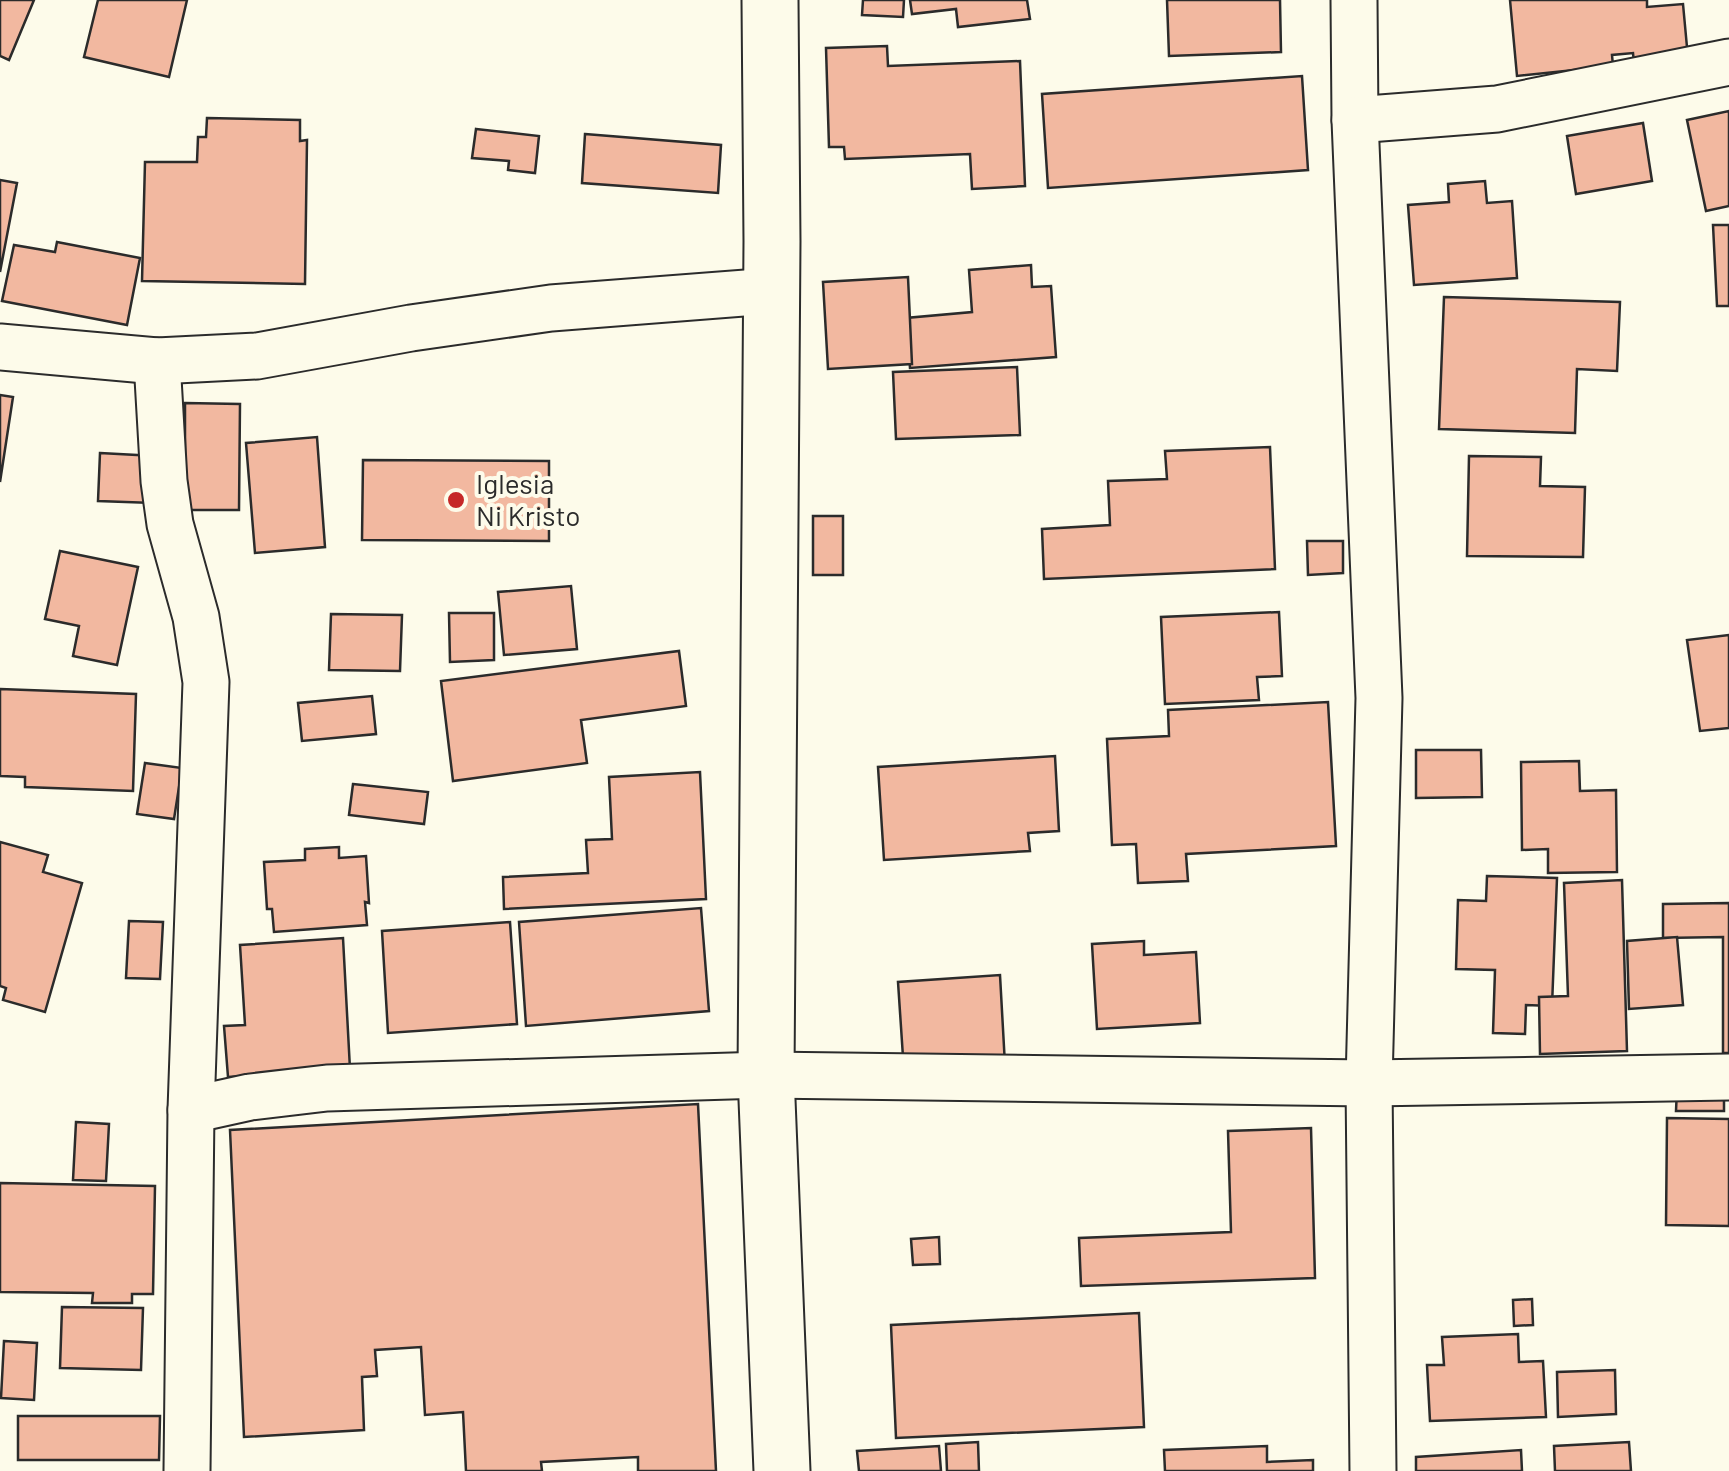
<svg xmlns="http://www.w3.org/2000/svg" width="1729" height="1471" viewBox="0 0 1729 1471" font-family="Barlow,sans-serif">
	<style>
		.building { fill: #f2b8a0; stroke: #2b2b2b; stroke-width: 2.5 }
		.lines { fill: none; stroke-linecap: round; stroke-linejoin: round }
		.minor-casing { stroke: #2b2b2b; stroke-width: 49 }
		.tertiary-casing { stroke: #2b2b2b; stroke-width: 59 }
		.minor { stroke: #fdfbea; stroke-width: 45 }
		.tertiary { stroke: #fdfbea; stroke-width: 55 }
		.poi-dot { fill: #c62828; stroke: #fdfbea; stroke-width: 4 }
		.labels { text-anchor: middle; stroke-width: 8; stroke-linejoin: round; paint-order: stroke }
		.poi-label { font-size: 28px; fill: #2b2b2b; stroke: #fdfbea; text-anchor: start }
	</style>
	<rect width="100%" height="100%" fill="#fdfbea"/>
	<g class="building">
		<polygon points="0,0 34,0 9,60 0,56"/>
		<polygon points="98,0 187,0 169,77 84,57"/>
		<polygon points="863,0 904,0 903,17 862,15"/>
		<polygon points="910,0 1027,0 1030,19 958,27 956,9 912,14"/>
		<polygon points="1167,0 1280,0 1281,52 1169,56"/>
		<polygon points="1510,0 1647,0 1647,7 1683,4 1688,58 1634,63 1633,53 1612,55 1613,66 1517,76"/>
		<polygon points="887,46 888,66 1020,61 1025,186 972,189 970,154 845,159 844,147 829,147 826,48"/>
		<polygon points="1302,76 1308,170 1048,188 1042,94"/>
		<polygon points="1729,111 1729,206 1706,211 1687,120"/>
		<polygon points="207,118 300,120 300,141 307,140 305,284 142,281 145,162 197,162 198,137 206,137"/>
		<polygon points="1643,123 1652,181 1576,194 1567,136"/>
		<polygon points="476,129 539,136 535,173 508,170 509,161 472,158"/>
		<polygon points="585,134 721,145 718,193 582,183"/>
		<polygon points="0,180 17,183 0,272"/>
		<polygon points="1485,181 1487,203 1512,201 1517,278 1414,285 1408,205 1449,202 1448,184"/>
		<polygon points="1713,225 1729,225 1729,306 1717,306"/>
		<polygon points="57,242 140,258 127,325 2,301 14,245 55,252"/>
		<polygon points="1031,265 1032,287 1051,286 1056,357 910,368 906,318 972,312 969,270"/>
		<polygon points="908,277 912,364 828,369 823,282"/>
		<polygon points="1444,297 1620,302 1617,371 1577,369 1575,433 1439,429"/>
		<polygon points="1017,367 1020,435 896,439 893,372"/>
		<polygon points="0,395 13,397 0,482"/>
		<polygon points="185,403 240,404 239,510 185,510"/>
		<polygon points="317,437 325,547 255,553 246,443"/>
		<polygon points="1270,447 1275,569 1044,579 1042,529 1110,525 1108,481 1167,479 1165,451"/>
		<polygon points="100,453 155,456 153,503 98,501"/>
		<polygon points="1469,456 1541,457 1540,486 1585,487 1583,557 1467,556"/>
		<polygon points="363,460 549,461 549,541 362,540"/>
		<rect x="813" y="516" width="30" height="59"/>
		<polygon points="1307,541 1343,541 1343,573 1308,575"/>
		<polygon points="60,551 138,567 117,665 73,656 79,626 45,619"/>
		<polygon points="571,586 577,649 504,655 498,592"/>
		<polygon points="1279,612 1282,676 1257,677 1259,700 1165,704 1161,617"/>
		<polygon points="449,613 494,613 494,660 450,662"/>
		<polygon points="331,614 402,615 400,671 329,670"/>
		<polygon points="1729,635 1729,728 1700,731 1687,640"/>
		<polygon points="679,651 686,706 581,720 587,763 453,781 441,681"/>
		<polygon points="0,689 136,694 133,791 25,787 25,777 0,776"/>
		<polygon points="372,696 376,734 302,741 298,703"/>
		<polygon points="1328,702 1336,846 1186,854 1188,881 1138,883 1136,844 1112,845 1107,739 1169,736 1168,710"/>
		<polygon points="1416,750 1481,750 1482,797 1416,798"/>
		<polygon points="1055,756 1059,831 1028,833 1030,851 884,860 878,767"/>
		<polygon points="1579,761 1580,791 1616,790 1617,872 1548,873 1548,849 1522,850 1521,762"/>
		<polygon points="145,763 182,768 174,819 137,814"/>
		<polygon points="700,772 706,899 504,909 503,877 588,873 586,840 612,839 609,777"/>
		<polygon points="353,784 428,792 424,824 349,815"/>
		<polygon points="0,842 48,855 43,872 82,883 45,1012 3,1000 6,988 0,986"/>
		<polygon points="339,847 339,858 366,856 369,903 365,902 367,925 274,932 272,909 267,909 264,862 305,860 305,849"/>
		<polygon points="1487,876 1557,878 1552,1006 1526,1005 1525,1034 1493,1033 1495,970 1456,969 1458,900 1486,901"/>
		<polygon points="1622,880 1627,1051 1540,1054 1539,997 1568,996 1564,883"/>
		<polygon points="1729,903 1729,1053 1723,1053 1723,937 1663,938 1663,904"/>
		<polygon points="701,908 709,1011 526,1026 519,922"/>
		<polygon points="129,921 163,922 160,979 126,978"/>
		<polygon points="510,922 517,1024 388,1033 382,931"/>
		<polygon points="1677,937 1683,1005 1629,1009 1627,941"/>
		<polygon points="343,938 350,1069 228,1077 224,1026 245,1025 240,945"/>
		<polygon points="1144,941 1144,955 1196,952 1200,1023 1097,1029 1092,944"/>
		<polygon points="1000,975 1005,1065 904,1072 898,982"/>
		<polygon points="1677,1088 1724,1088 1724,1111 1676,1111"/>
		<polygon points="698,1104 716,1471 638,1471 638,1457 541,1462 542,1471 466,1471 463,1412 425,1415 421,1347 375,1350 377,1376 362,1377 364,1430 244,1437 230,1130"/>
		<polygon points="1667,1118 1729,1119 1729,1226 1666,1225"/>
		<polygon points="76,1122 109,1124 106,1181 73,1180"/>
		<polygon points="1311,1128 1315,1278 1081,1286 1079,1238 1231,1232 1228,1131"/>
		<polygon points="0,1183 155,1186 153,1294 132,1294 132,1303 92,1303 93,1293 0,1292"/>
		<polygon points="939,1237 940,1264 913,1265 911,1239"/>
		<polygon points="1532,1299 1533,1325 1514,1326 1513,1300"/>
		<polygon points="62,1307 143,1308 141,1370 60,1368"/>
		<polygon points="1139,1313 1144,1427 896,1438 891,1325"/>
		<polygon points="1518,1334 1519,1362 1543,1361 1546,1417 1430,1421 1427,1365 1444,1365 1442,1337"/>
		<polygon points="4,1341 37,1343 34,1400 1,1398"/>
		<polygon points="1615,1370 1616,1414 1558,1417 1557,1372"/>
		<polygon points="18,1416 160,1416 159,1460 18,1460"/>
		<polygon points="978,1442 979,1471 947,1471 946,1444"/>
		<polygon points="1629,1442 1631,1471 1555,1471 1554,1446"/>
		<polygon points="939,1446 941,1471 859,1471 857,1451"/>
		<polygon points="1267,1446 1267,1462 1313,1460 1313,1471 1165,1471 1164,1450"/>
		<polygon points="1521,1450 1522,1471 1416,1471 1416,1457"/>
	</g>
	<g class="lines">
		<g class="minor-casing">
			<g id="minor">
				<polyline points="1354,0 1355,120 1379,698 1369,1083 1373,1471"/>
				<polyline points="1355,120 1497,109 1729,62"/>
				<polyline points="0,347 157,361 257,356 411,328 551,308 771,291"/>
				<polyline points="157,361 164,481 170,524 196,617 206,682 191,1110 187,1471"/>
				<polyline points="191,1110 250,1097 327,1088 766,1075 1369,1083 1729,1077"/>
			</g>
		</g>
		<g class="tertiary-casing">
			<polyline id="tertiary" points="770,0 772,241 766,1075 782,1471"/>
		</g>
		<use href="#minor" class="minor"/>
		<use href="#tertiary" class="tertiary"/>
	</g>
	<circle class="poi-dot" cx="456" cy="500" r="10"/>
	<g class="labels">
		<g class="poi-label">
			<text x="476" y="494">Iglesia<tspan x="476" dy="32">Ni Kristo</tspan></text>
		</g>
	</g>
</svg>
